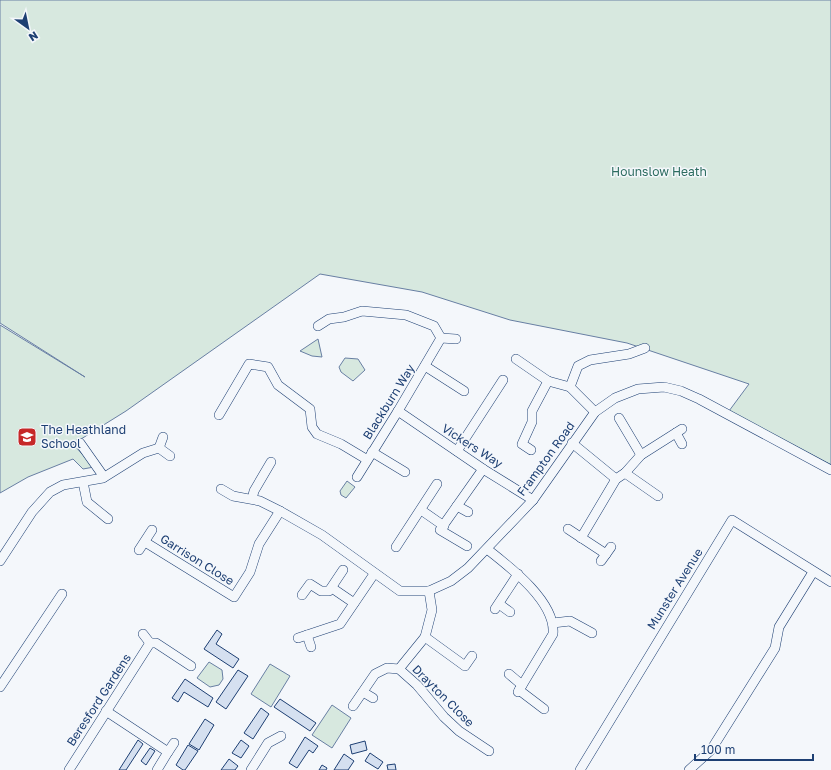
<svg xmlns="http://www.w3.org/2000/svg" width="831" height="770" viewBox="0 0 831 770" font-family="'Golos Text',sans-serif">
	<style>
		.green { fill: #d7e8df; stroke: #687fa3 }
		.building { fill: #d5e0f0; stroke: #1d3f73 }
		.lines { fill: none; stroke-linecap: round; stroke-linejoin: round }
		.minor-casing { stroke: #1d3f73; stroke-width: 10 }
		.minor { stroke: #f4f7fb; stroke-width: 9 }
		.labels { text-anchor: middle; stroke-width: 3; stroke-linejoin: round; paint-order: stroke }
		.park-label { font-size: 12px; fill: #2c6c60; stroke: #f4f7fb }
		.street-label { font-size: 12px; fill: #1d3f73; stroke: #f4f7fb }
		.poi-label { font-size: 12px; fill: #1d3f73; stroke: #f4f7fb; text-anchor: start }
	</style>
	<rect width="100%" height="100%" fill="#f4f7fb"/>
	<g class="green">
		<polygon points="0,0 831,0 831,465 729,411 749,384 627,343 510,320 422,292 320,274 126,411 73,444 94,467 83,469 73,459 28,477 0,493 0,325 85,377 0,323"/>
		<polygon points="318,339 322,357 312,356 300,351"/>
		<polygon points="345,358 358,359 365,370 353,381 341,372 339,367"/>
		<polygon points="347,481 355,487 346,498 341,495 340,491"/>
		<polygon points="209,662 222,670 223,679 219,685 210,687 197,678"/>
		<polygon points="270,664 290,676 271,707 251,694"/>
		<polygon points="332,705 351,718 332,748 312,735"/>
	</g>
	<g class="building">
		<polygon points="217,630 222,634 216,644 239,659 233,668 204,649"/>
		<polygon points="238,670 248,676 226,709 216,702"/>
		<polygon points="185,679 213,698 208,707 184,692 178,702 172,698"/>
		<polygon points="280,699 316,723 310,731 274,707"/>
		<polygon points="261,708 269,714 253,739 244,733"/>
		<polygon points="205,719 214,725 199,750 189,744"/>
		<polygon points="305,737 318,746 313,753 309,750 297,768 289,763"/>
		<polygon points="138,740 143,744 126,770 119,770"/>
		<polygon points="241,740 249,746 241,758 232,753"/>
		<polygon points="365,741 367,750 352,754 350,745"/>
		<polygon points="188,745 198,751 185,770 183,770 176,765"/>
		<polygon points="150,748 155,751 146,765 141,761"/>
		<polygon points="370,753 383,762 378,769 365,761"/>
		<polygon points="344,754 354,761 348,770 334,770"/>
		<polygon points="229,759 238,766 235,770 221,770"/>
		<polygon points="395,764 396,770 388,770 387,765"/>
		<polygon points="322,765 327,768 326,770 319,770"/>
	</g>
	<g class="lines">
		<g class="minor-casing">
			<g id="minor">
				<polyline points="318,326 329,319 344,317 362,311 406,315 434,326 441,338"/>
				<polyline points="516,359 548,381 570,387 595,412"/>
				<polyline points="425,366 464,391"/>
				<polyline points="570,387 578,366 590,360 629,354 645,348"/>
				<polyline points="398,411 483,469 533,500"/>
				<polyline points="219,415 249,364 268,367 278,385 310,409 312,427 317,434 341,444 366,459"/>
				<polyline points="619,418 641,455"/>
				<polyline points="676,433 682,444"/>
				<polyline points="80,443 104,477"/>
				<polyline points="572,443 616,479 625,473 641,455 682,429"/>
				<polyline points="159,448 163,437"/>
				<polyline points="531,450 522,444 532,422 532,411 548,381"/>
				<polyline points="457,451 503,380"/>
				<polyline points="372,452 405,472"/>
				<polyline points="625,473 658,496"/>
				<polyline points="357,477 398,411 441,338 456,339"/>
				<polyline points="83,482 87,502 108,519"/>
				<polyline points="221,489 233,496 260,501 280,511 322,535 400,591 429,591 451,581 468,568 533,500 595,412 615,398 638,389 664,387 681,391 699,399 831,470"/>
				<polyline points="252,499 254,491 271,462"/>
				<polyline points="457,506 468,512"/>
				<polyline points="421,510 444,526"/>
				<polyline points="568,529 606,554"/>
				<polyline points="581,538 616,479"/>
				<polyline points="145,542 234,597 250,572 259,544 280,511"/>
				<polyline points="467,546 440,530 483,469"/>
				<polyline points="396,547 437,484"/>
				<path d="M487 549C510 567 556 602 553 634L518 692"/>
				<polyline points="139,550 152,530"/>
				<polyline points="0,561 32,512 50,492 63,485 103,478 143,453 159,448 170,456"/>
				<polyline points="601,561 611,547"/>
				<polyline points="332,588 354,603"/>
				<polyline points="302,595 310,584 321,591 329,591 343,570"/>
				<polyline points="499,604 510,612"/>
				<polyline points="495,609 518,574"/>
				<polyline points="553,623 570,621 592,633"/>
				<polyline points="143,634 150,643"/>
				<polyline points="307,635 311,647"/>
				<polyline points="425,637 465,666 472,656"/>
				<polyline points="298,638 340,624 374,574"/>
				<polyline points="399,669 425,637 432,610 429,591"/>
				<polyline points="509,674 522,685"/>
				<polyline points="0,687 62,594"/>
				<polyline points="519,690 544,709"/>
				<polyline points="363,692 373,698"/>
				<polyline points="353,706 375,674 387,668 399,669 417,685 444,717 459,731 489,751"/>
				<polyline points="106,711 168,752 157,770"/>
				<polyline points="168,752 174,743"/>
				<polyline points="69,770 150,643 156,643 191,666"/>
				<polyline points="251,770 268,743 281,736"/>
				<polyline points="580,770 732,520 831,582"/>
				<polyline points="689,770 711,750 775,648 779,627 813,572"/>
			</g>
		</g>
		<use href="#minor" class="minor"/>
	</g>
	<defs>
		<g id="school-square" transform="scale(1)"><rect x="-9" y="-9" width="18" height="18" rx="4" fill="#c62828" stroke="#f4f7fb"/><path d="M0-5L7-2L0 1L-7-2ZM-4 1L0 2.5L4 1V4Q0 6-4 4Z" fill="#fff"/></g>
	</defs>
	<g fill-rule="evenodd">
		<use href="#school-square" x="27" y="437"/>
	</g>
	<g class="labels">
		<g class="park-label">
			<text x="659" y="176">Hounslow Heath</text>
		</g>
		<g class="street-label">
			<text transform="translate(389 402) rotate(-58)" y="4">Blackburn Way</text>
			<text transform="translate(472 446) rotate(33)" y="4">Vickers Way</text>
			<text transform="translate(546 459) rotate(-54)" y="4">Frampton Road</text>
			<text transform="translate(197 560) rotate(32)" y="4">Garrison Close</text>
			<text transform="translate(675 589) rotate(-58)" y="4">Munster Avenue</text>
			<text transform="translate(443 696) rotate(45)" y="4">Drayton Close</text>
			<text transform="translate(99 700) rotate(-57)" y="4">Beresford Gardens</text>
		</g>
		<g class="poi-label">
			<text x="41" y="434">The Heathland<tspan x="41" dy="14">School</tspan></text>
		</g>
	</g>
	<g transform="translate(28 28) rotate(147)" stroke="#f4f7fb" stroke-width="3" paint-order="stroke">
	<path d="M0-3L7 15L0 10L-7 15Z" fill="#1d3f73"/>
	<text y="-6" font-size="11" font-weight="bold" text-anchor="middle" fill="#1d3f73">N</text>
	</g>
	<path d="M695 754v6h118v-6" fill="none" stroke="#1d3f73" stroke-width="2"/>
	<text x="701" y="754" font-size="12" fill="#1d3f73" stroke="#f4f7fb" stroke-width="3" paint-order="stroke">100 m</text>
</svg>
